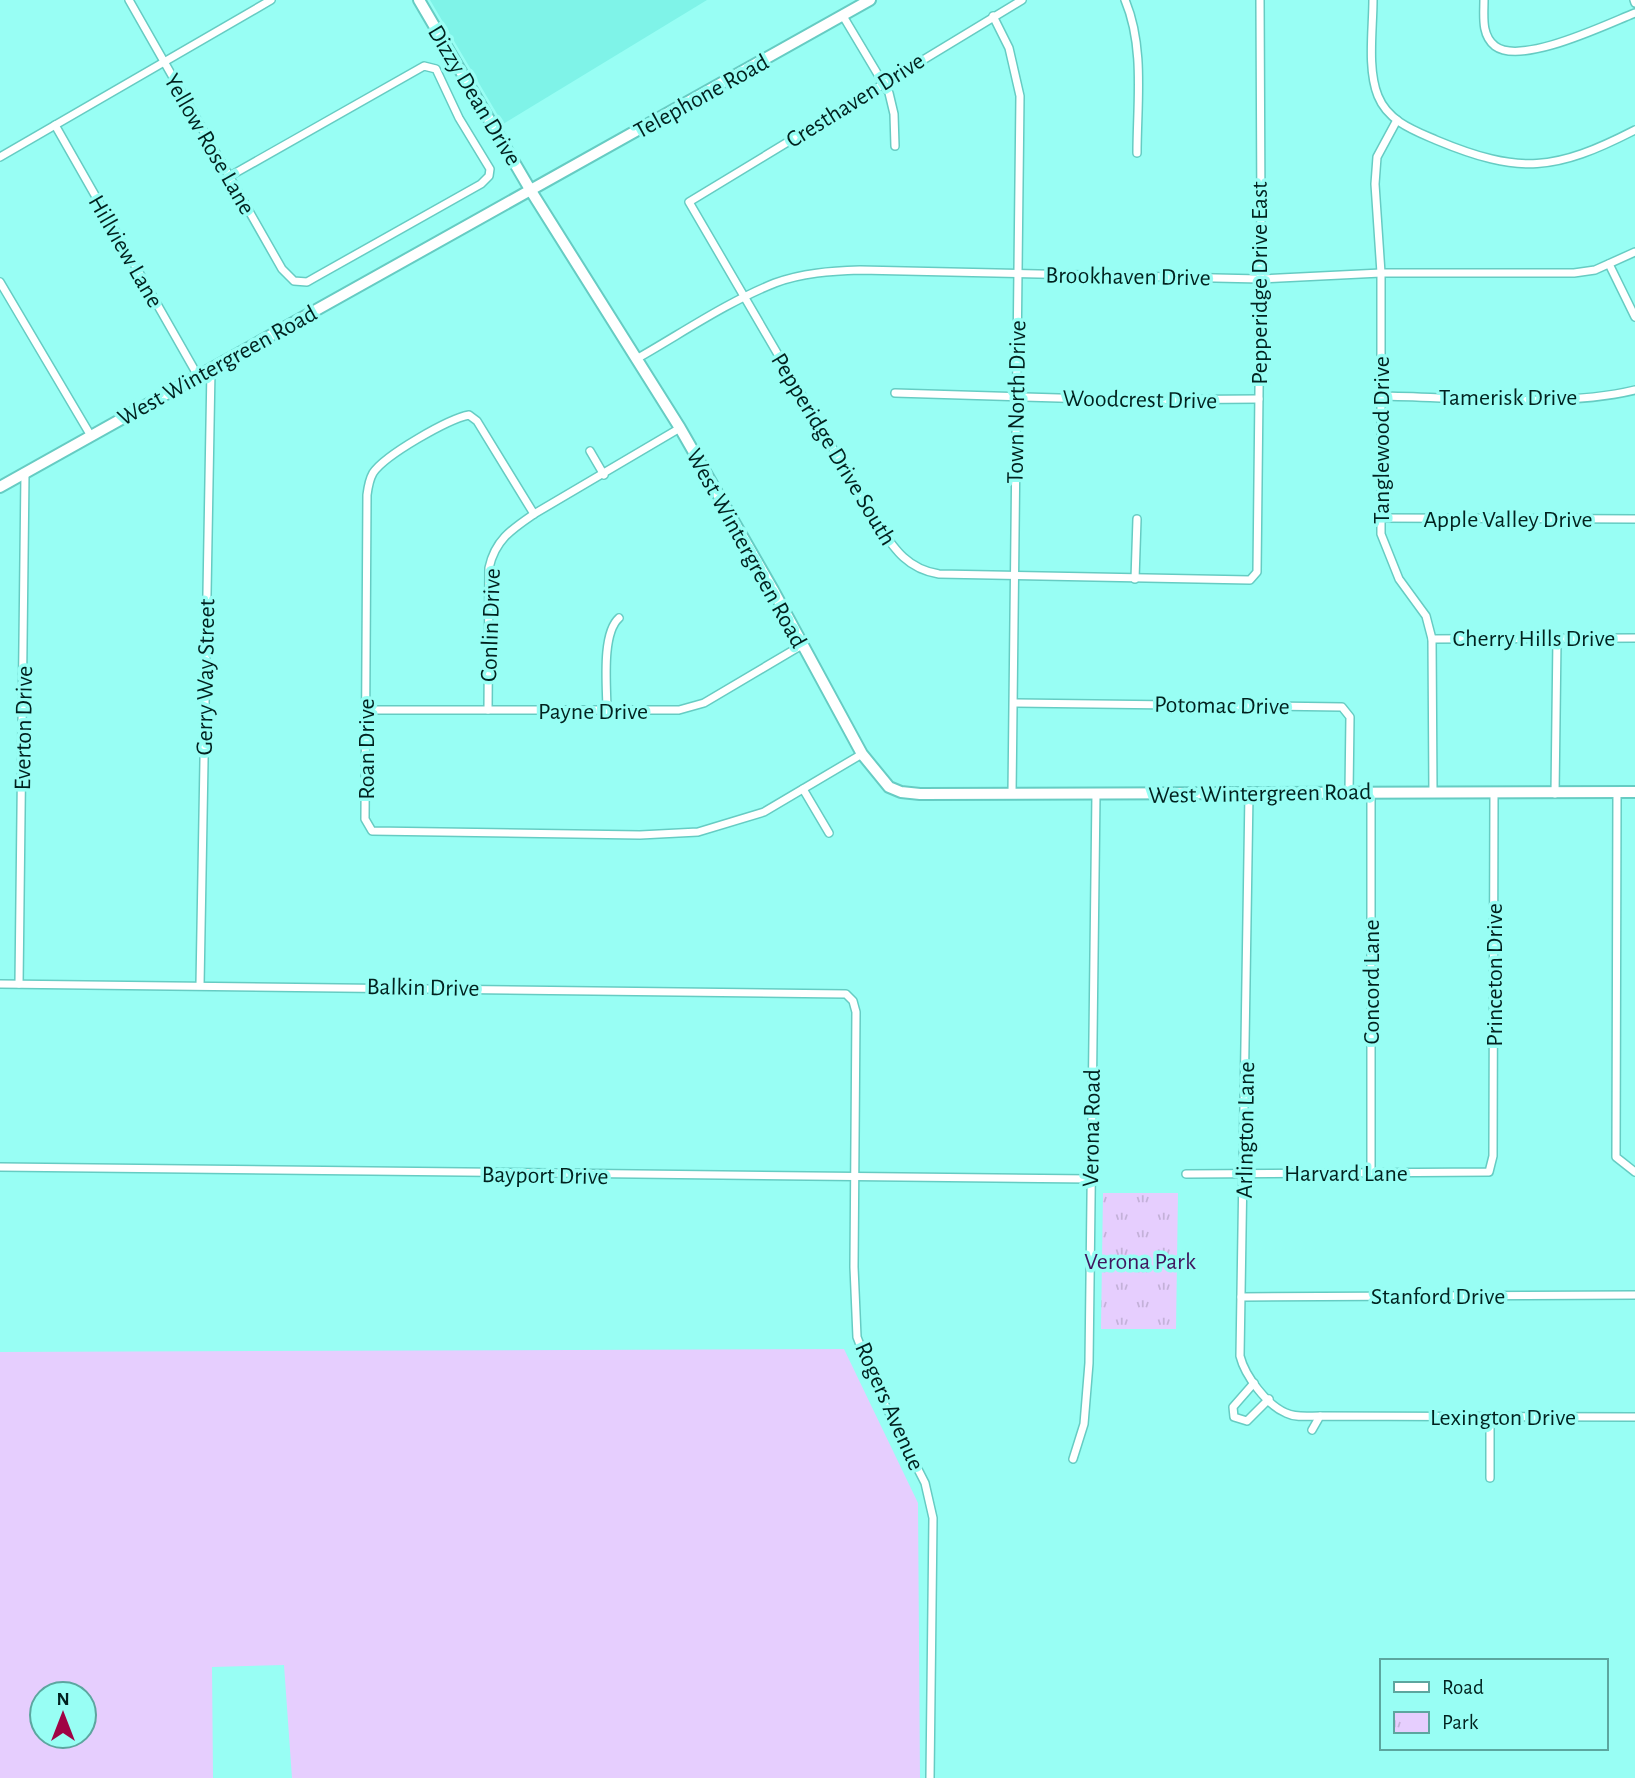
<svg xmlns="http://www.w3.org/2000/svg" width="1635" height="1778" viewBox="0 0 1635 1778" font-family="'Alegreya Sans',sans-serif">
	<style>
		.built { fill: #7ff3e8 }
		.green { fill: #e6cefe; fill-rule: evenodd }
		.park { fill: url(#park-tufts) }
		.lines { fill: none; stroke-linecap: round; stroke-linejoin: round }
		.street-casing { stroke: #66ccc3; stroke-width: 10 }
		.secondary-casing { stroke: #66ccc3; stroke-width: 14 }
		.street { stroke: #fff; stroke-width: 7 }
		.secondary { stroke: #fff; stroke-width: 10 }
		.labels { text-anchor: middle; stroke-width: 7; stroke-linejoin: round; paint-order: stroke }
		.street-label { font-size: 24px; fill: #01221f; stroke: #98fef4 }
		.park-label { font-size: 24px; fill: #40155d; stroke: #98fef4 }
	</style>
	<defs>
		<pattern id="park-tufts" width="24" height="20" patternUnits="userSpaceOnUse" patternTransform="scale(1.75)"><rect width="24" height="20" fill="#e6cefe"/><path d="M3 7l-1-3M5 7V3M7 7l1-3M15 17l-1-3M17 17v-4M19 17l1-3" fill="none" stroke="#c4b1d9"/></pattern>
	</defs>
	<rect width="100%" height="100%" fill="#98fef4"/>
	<polygon class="built" points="430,0 707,0 503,124"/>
	<path class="green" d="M844 1349 918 1503 920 1778H292L284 1665 212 1667 213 1778H0V1352ZM42 1694H84V1736H42Z"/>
	<polygon class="park" points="1103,1193 1178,1193 1176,1329 1101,1329"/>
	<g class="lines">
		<g class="street-casing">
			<g id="street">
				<polyline points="129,0 282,269 294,281 307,282 314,278 481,184 489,176 490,169 459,118 436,69 424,66 230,176"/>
				<path d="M1022 0 689 202 874 519C892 545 905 569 939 574L1250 580 1257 572 1261 213 1260 0"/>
				<path d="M1125 0C1145 47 1137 104 1137 153"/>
				<path d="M1373 0C1373 29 1367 69 1378 96 1388 121 1413 130 1436 140 1520 175 1555 171 1635 130"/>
				<path d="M1484 0C1484 16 1481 35 1495 46 1521 66 1607 24 1635 13"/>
				<polyline points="1634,0 1635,3"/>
				<polyline points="843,16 889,93 894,114 895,146"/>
				<polyline points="993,16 1009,48 1020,96 1012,794"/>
				<polyline points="1397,120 1377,157 1375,184 1381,273 1381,534 1399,579 1426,616 1432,639 1433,792"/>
				<polyline points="55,125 198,376"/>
				<polyline points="0,157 271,0"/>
				<polyline points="1609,264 1635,317"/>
				<polyline points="0,282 91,436"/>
				<path d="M638 358C682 333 727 302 775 283 802 273 831 271 860 270L1260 279 1381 273H1574L1595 270 1635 252"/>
				<polyline points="895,393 1127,400 1259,399"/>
				<path d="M1381 396C1457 397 1562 408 1635 390"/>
				<polyline points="590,451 604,475"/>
				<path d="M534 514 477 421 469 415C448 419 385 455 373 473 369 480 368 487 367 495L365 819 372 831 640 835 698 832 764 812 862 754"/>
				<polyline points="1380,518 1635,519"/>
				<polyline points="1135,579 1137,519"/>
				<polyline points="1432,639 1635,638"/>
				<polyline points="1014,703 1342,707 1350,717 1349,792"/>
				<polyline points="366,710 679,710 704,703 802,645"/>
				<path d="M488 710 489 568C495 540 512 529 534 514L680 428"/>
				<path d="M607 712C607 688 601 634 619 618"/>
				<polyline points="803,789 829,833"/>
				<polyline points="1371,791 1371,1173"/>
				<polyline points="1617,792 1616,1157 1635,1172"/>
				<path d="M1249 793 1240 1356C1245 1376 1267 1405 1286 1413 1296 1418 1309 1416 1320 1416"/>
				<polyline points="1555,794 1557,639"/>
				<polyline points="0,984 846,994 853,1001 856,1012 854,1267 857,1337 877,1389 925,1483 933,1518 930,1778"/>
				<polyline points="19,984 25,473"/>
				<polyline points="200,985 211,369"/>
				<polyline points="0,1167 1091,1179"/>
				<polyline points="1186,1174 1489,1172 1493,1156 1494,793"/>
				<polyline points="1241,1297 1635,1295"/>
				<polyline points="1254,1383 1233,1407 1234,1417 1247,1421 1269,1399"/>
				<polyline points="1490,1418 1490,1478"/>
				<polyline points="1312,1430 1320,1416 1635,1417"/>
				<polyline points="1073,1459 1084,1424 1089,1363 1096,794"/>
			</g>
		</g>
		<g class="secondary-casing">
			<g id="secondary">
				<polyline points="419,0 531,191 680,428 773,590 862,754 889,787 901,792 920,794 1635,792"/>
				<polyline points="0,487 870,0"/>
			</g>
		</g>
		<use href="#street" class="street"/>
		<use href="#secondary" class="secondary"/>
	</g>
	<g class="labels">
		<g class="street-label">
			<text transform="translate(475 95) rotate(59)" y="8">Dizzy Dean Drive</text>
			<text transform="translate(701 96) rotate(-29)" y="8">Telephone Road</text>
			<text transform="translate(855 100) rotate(-32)" y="8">Cresthaven Drive</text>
			<text transform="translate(210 144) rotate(60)" y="8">Yellow Rose Lane</text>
			<text transform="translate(126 251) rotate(60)" y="8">Hillview Lane</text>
			<text transform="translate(1128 276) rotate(1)" y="8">Brookhaven Drive</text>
			<text transform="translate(1259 283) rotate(-90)" y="8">Pepperidge Drive East</text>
			<text transform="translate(217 365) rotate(-29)" y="8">West Wintergreen Road</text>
			<text x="1508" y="405">Tamerisk Drive</text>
			<text transform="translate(1140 399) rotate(1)" y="8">Woodcrest Drive</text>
			<text transform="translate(1016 402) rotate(-89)" y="8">Town North Drive</text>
			<text transform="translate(1381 440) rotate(-90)" y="8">Tanglewood Drive</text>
			<text transform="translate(834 449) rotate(59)" y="8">Pepperidge Drive South</text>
			<text x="1508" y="527">Apple Valley Drive</text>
			<text transform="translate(747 548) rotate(61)" y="8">West Wintergreen Road</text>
			<text transform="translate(490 625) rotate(-88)" y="8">Conlin Drive</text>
			<text x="1534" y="646">Cherry Hills Drive</text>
			<text transform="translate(205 677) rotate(-89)" y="8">Gerry Way Street</text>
			<text transform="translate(1222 705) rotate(1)" y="8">Potomac Drive</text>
			<text x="593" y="719">Payne Drive</text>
			<text transform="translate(23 728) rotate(-89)" y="8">Everton Drive</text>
			<text transform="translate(366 749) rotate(-90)" y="8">Roan Drive</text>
			<text transform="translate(1260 793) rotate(-1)" y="8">West Wintergreen Road</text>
			<text transform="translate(1494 975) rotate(-90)" y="8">Princeton Drive</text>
			<text transform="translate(1371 982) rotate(-90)" y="8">Concord Lane</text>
			<text transform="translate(423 987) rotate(1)" y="8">Balkin Drive</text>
			<text transform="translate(1091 1128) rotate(-89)" y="8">Verona Road</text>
			<text transform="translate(1245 1130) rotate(-89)" y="8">Arlington Lane</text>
			<text x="1346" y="1181">Harvard Lane</text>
			<text transform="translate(545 1175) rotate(1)" y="8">Bayport Drive</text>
			<text x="1438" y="1304">Stanford Drive</text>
			<text transform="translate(890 1406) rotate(66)" y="8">Rogers Avenue</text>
			<text x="1503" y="1425">Lexington Drive</text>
		</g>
		<g class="park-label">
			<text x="1140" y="1269">Verona Park</text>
		</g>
	</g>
	<rect x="1380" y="1659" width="228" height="91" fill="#98fef4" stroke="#5ca69f" stroke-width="2"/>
	<rect x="1394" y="1682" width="35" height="10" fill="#ffffff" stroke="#5ca69f" stroke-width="2"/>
	<text x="1442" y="1694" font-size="21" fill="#01221f">Road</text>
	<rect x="1394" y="1712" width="35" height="21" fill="url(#park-tufts)" stroke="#5ca69f" stroke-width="2"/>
	<text x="1442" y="1729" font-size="21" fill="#01221f">Park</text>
	<g transform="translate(63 1715)"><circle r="33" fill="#98fef4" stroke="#5ca69f" stroke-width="2"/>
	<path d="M0-5L12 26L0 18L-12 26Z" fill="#a00344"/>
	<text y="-10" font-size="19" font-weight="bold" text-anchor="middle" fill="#01221f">N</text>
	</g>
</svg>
